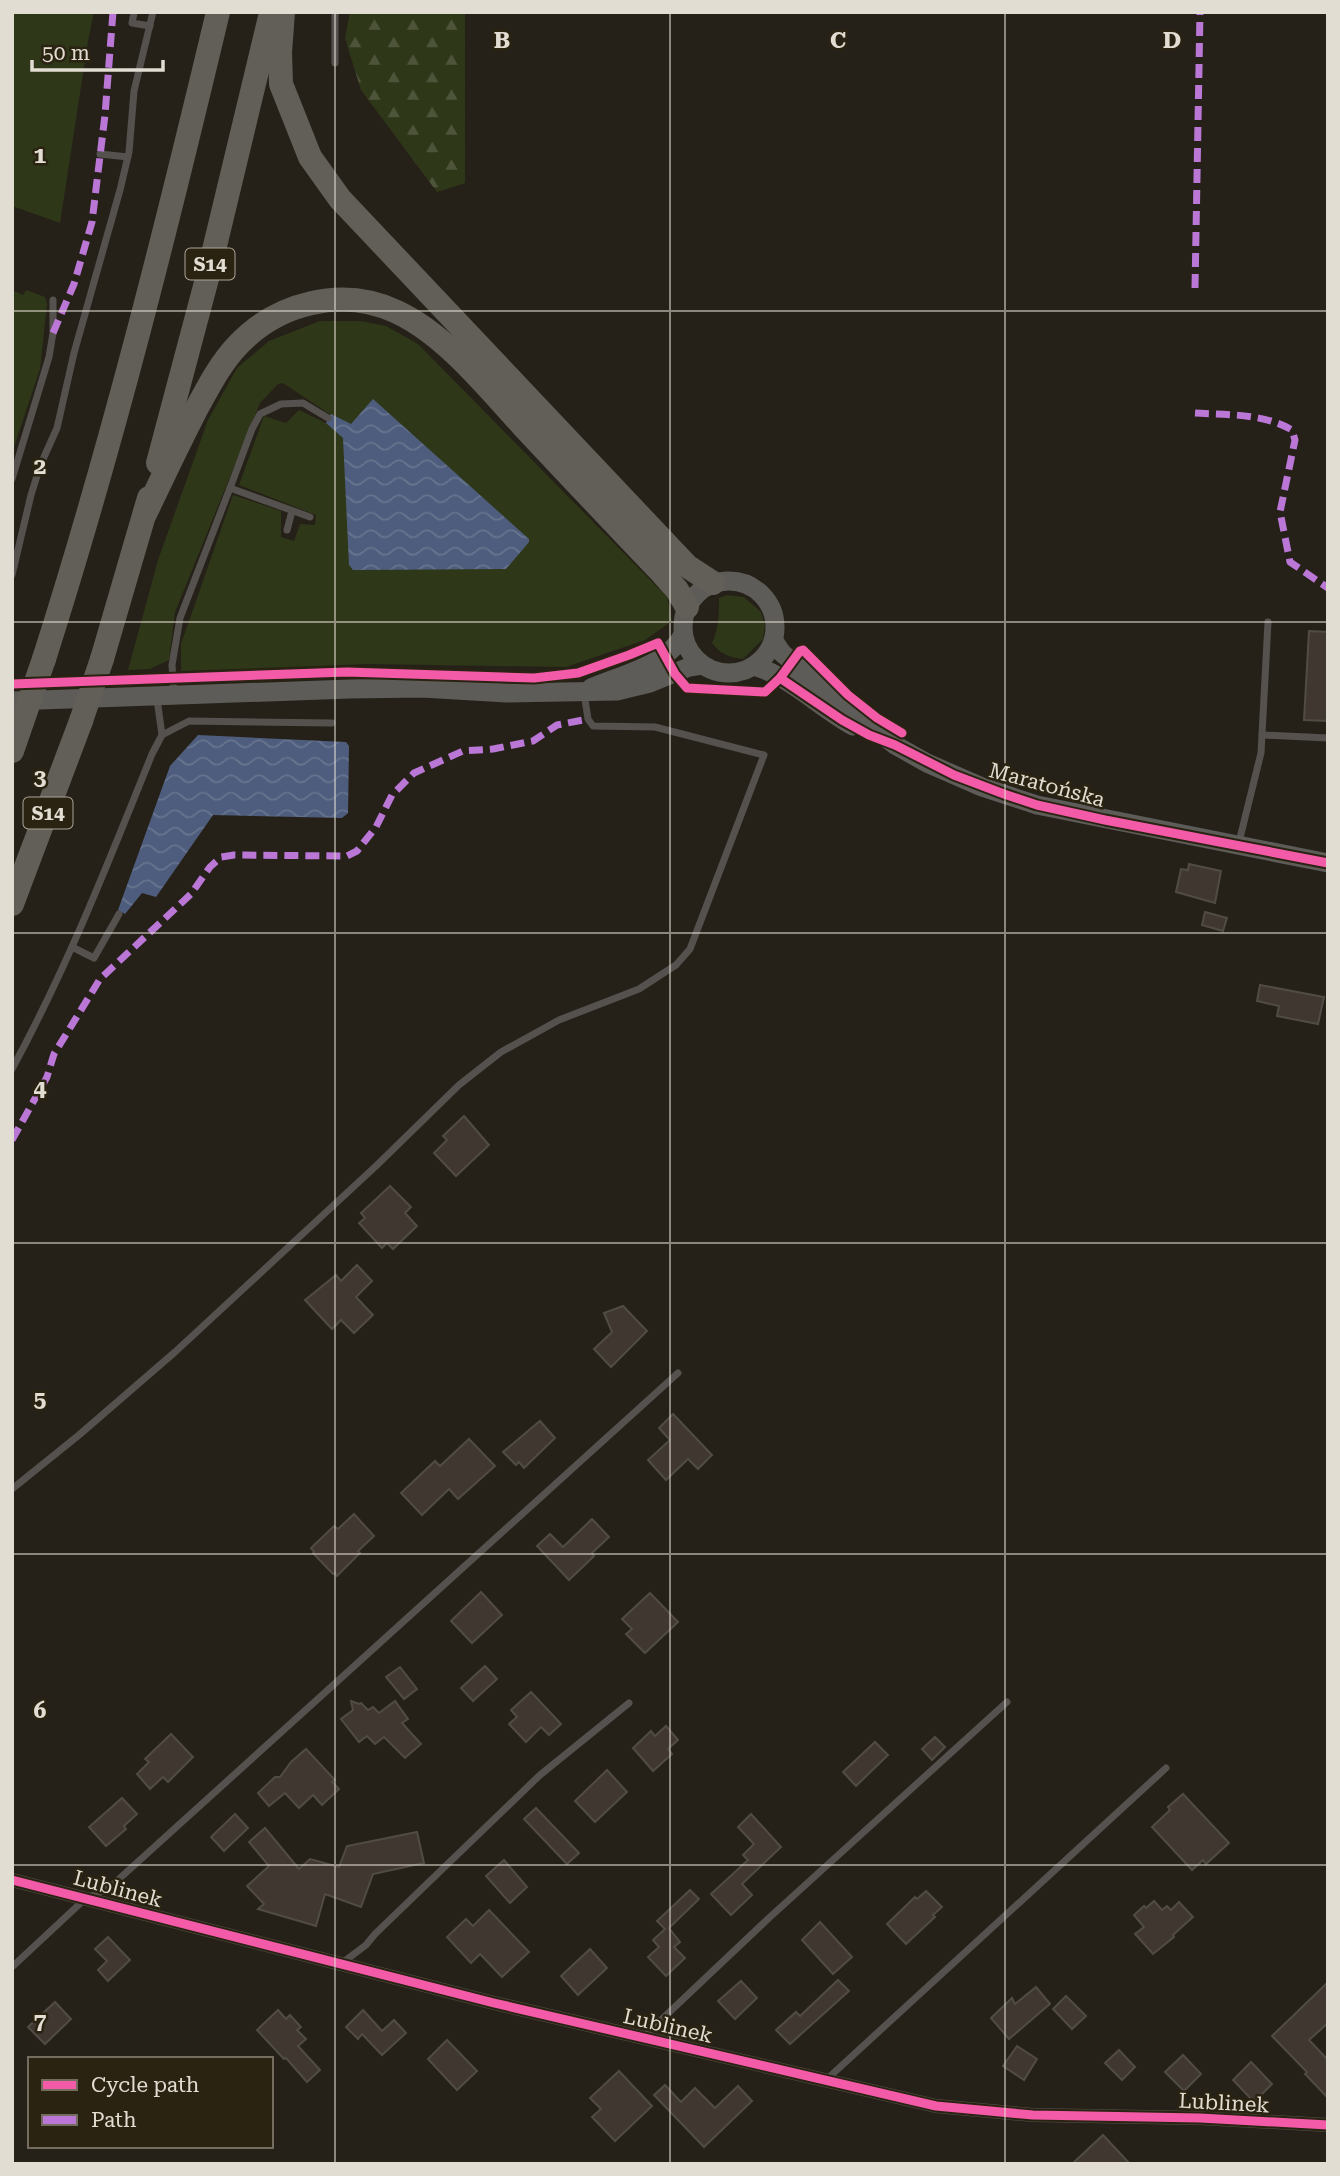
<svg xmlns="http://www.w3.org/2000/svg" width="1340" height="2176" viewBox="0 0 1340 2176" font-family="'Roboto Serif',serif">
	<style>
		.green { fill: #2f3719 }
		.forest { fill: url(#forest-firs) }
		.water { fill: url(#water-waves) }
		.building { fill: #413731; stroke: #514b46; stroke-width: 2 }
		.lines { fill: none; stroke-linecap: round; stroke-linejoin: round }
		.service { stroke: #54514e; stroke-width: 7 }
		.minor { stroke: #54514e; stroke-width: 14 }
		.secondary { stroke: #5e5c58; stroke-width: 19 }
		.motorway { stroke: #625f59; stroke-width: 24 }
		.motorway-bridge { stroke: #625f59; stroke-width: 24 }
		.quiet { stroke: #ba77d6; stroke-width: 7; stroke-dasharray: 14 7; stroke-linecap: butt }
		.cycleway-casing { stroke: #2b2312; stroke-width: 13 }
		.cycleway { stroke: #f35aa7; stroke-width: 9 }
		.grid { fill: none; stroke: #e2ddd2; stroke-width: 2; stroke-opacity: 0.55 }
		.labels { text-anchor: middle; stroke-width: 5; stroke-linejoin: round; paint-order: stroke }
		.shield { fill: #2b2312; stroke: #aba598; stroke-width: 2 }
		.shield-label { font-size: 19px; font-weight: bold; fill: #e2ddd2 }
		.street-label { font-size: 21px; fill: #e2ddd2; stroke: #2b2312 }
		.grid-label { font-size: 23px; text-anchor: middle; font-weight: bold; fill: #e2ddd2; stroke: #2b2312; stroke-width: 5; stroke-linejoin: round; paint-order: stroke }
	</style>
	<defs>
		<pattern id="forest-firs" width="22" height="20" patternUnits="userSpaceOnUse" patternTransform="scale(1.75)"><rect width="22" height="20" fill="#2f3719"/><path d="M5 1l3.5 6h-7zM16 11l3.5 6h-7z" fill="#4d543a"/></pattern>
		<pattern id="water-waves" width="16" height="10" patternUnits="userSpaceOnUse" patternTransform="scale(1.75)"><rect width="16" height="10" fill="#4e5d7d"/><path d="M0 5q4-4 8 0t8 0" fill="none" stroke="#67748f"/></pattern>
	</defs>
	<rect width="100%" height="100%" fill="#252118"/>
	<g class="green">
		<polygon points="12,12 94,12 88,41 60,223 12,206"/>
		<polygon points="12,290 23,295 26,290 45,297 47,304 40,369 12,453"/>
		<polygon points="320,321 361,321 386,326 418,344 667,597 672,621 645,640 566,667 368,664 181,671 181,644 233,495 281,511 281,537 294,541 300,524 315,525 316,515 239,485 264,416 286,423 299,410 326,423 331,415 283,383 278,384 260,403 175,612 169,660 150,669 128,670 158,560 208,420 237,368 269,341"/>
		<path d="M727 595 744 597 761 612 765 625 763 639 743 659C729 657 721 655 712 643 719 628 719 614 719 598Z"/>
	</g>
	<polygon class="forest" points="350,12 465,12 465,183 437,192 361,90 345,38"/>
	<g class="water">
		<polygon points="373,399 529,539 529,542 506,569 353,570 349,565 343,438 326,423 331,414 351,424"/>
		<polygon points="198,735 346,742 349,746 348,813 342,818 213,815 156,897 142,893 125,914 118,910 170,766"/>
	</g>
	<g class="building">
		<polygon points="1309,631 1328,632 1328,721 1304,720"/>
		<polygon points="1189,864 1221,871 1215,903 1176,892 1181,869 1188,870"/>
		<polygon points="1205,912 1227,918 1223,931 1202,925"/>
		<polygon points="1260,985 1324,997 1318,1024 1277,1016 1279,1006 1257,1001"/>
		<polygon points="464,1116 489,1145 456,1176 434,1153 447,1140 443,1136"/>
		<polygon points="390,1186 411,1207 405,1213 417,1226 393,1249 387,1243 382,1248 359,1223 365,1218 361,1213"/>
		<polygon points="357,1265 372,1281 356,1297 373,1315 354,1333 341,1320 332,1329 305,1300 336,1275 341,1281"/>
		<polygon points="623,1306 647,1331 611,1367 594,1349 612,1332 604,1313"/>
		<polygon points="673,1414 712,1455 698,1469 688,1459 666,1480 648,1460 670,1440 659,1428"/>
		<polygon points="540,1421 555,1438 524,1468 519,1462 516,1465 503,1452"/>
		<polygon points="469,1439 495,1466 458,1499 449,1489 422,1515 401,1493 435,1461 440,1466"/>
		<polygon points="354,1514 374,1536 358,1551 360,1553 337,1576 335,1573 333,1574 313,1553 314,1552 311,1548 334,1526 338,1529"/>
		<polygon points="592,1519 609,1537 592,1553 594,1556 569,1580 537,1546 550,1534 563,1547"/>
		<polygon points="481,1592 502,1615 472,1643 451,1621"/>
		<polygon points="650,1593 678,1622 645,1653 626,1634 632,1629 622,1619"/>
		<polygon points="485,1666 497,1679 473,1701 461,1688"/>
		<polygon points="400,1667 417,1689 404,1699 386,1677"/>
		<polygon points="531,1692 561,1724 549,1735 541,1727 526,1742 509,1724 517,1717 511,1710"/>
		<polygon points="351,1701 359,1704 361,1703 368,1710 373,1707 379,1713 395,1701 408,1719 402,1723 421,1744 405,1758 384,1737 375,1744 367,1736 359,1742 341,1719 353,1710"/>
		<polygon points="666,1726 678,1740 668,1749 672,1754 653,1771 633,1748 651,1731 655,1736"/>
		<polygon points="171,1734 193,1757 168,1782 163,1777 150,1789 137,1774 149,1762 145,1759"/>
		<polygon points="935,1737 945,1747 932,1760 922,1749"/>
		<polygon points="875,1742 888,1755 856,1786 843,1772"/>
		<polygon points="306,1749 335,1780 332,1782 339,1789 322,1805 313,1795 299,1808 285,1793 269,1806 258,1793 275,1777 280,1777 291,1762"/>
		<polygon points="607,1770 627,1792 595,1822 575,1801"/>
		<polygon points="1183,1794 1229,1843 1206,1864 1203,1860 1192,1870 1152,1827 1170,1810 1168,1807"/>
		<polygon points="122,1798 137,1814 124,1826 126,1829 106,1846 89,1827"/>
		<polygon points="536,1808 579,1853 567,1864 524,1819"/>
		<polygon points="235,1814 248,1828 224,1851 211,1837"/>
		<polygon points="751,1814 781,1847 742,1884 752,1895 731,1915 711,1894 748,1860 743,1855 754,1844 738,1827"/>
		<polygon points="265,1828 299,1869 310,1859 339,1867 347,1846 417,1832 424,1863 373,1874 361,1907 325,1894 316,1926 258,1909 264,1904 247,1886 269,1866 249,1842"/>
		<polygon points="504,1860 527,1887 510,1903 486,1876"/>
		<polygon points="690,1890 699,1899 669,1928 680,1942 674,1947 685,1958 666,1976 648,1957 659,1947 653,1940 665,1929 657,1921"/>
		<polygon points="926,1891 942,1907 933,1915 935,1917 906,1944 887,1924 915,1897 917,1899"/>
		<polygon points="1154,1901 1162,1910 1167,1906 1171,1910 1179,1902 1193,1917 1173,1935 1174,1937 1153,1954 1135,1934 1144,1927 1134,1915 1144,1906 1146,1908"/>
		<polygon points="489,1910 529,1952 502,1977 480,1954 471,1963 447,1937 466,1919 473,1926"/>
		<polygon points="820,1922 852,1957 833,1974 802,1940"/>
		<polygon points="108,1937 130,1960 108,1981 98,1970 107,1961 95,1949"/>
		<polygon points="590,1949 607,1968 578,1995 561,1976"/>
		<polygon points="838,1980 849,1991 790,2044 776,2030 796,2012 800,2016"/>
		<polygon points="741,1981 757,1998 735,2019 718,2001"/>
		<polygon points="1328,1982 1328,2023 1309,2040 1328,2060 1328,2098 1305,2074 1307,2072 1272,2036"/>
		<polygon points="1036,1987 1050,2004 1009,2039 991,2018 1012,1998 1015,2004"/>
		<polygon points="1066,1996 1086,2016 1072,2029 1053,2009"/>
		<polygon points="55,2002 71,2019 45,2044 28,2027"/>
		<polygon points="278,2010 286,2019 290,2015 301,2027 297,2030 306,2039 298,2046 320,2070 307,2082 286,2058 284,2059 257,2030"/>
		<polygon points="363,2010 382,2031 394,2020 406,2033 382,2055 362,2034 358,2039 346,2027"/>
		<polygon points="447,2040 477,2071 457,2090 428,2059"/>
		<polygon points="1017,2046 1037,2059 1024,2080 1003,2066"/>
		<polygon points="1119,2050 1135,2067 1122,2080 1105,2063"/>
		<polygon points="1183,2055 1201,2074 1184,2091 1165,2072"/>
		<polygon points="1251,2062 1272,2084 1254,2102 1233,2080"/>
		<polygon points="619,2071 652,2106 615,2141 592,2117 601,2109 590,2098"/>
		<polygon points="665,2085 681,2102 695,2088 715,2108 738,2086 752,2101 704,2147 654,2095"/>
		<polygon points="1103,2135 1130,2164 1072,2164"/>
	</g>
	<g class="lines">
		<g class="service">
			<polyline points="335,12 335,63"/>
			<polyline points="134,13 132,23 150,26"/>
			<polyline points="100,154 128,157"/>
			<polyline points="12,479 49,357 53,333 53,300"/>
			<polyline points="310,517 230,488 252,429 260,414 281,404 303,403 328,418"/>
			<polyline points="287,530 292,511"/>
			<polyline points="12,575 31,495 40,466 57,428 74,353 120,190 129,152 134,91 153,12"/>
			<polyline points="174,694 172,665 180,618 230,488"/>
			<polyline points="162,735 189,721 332,723"/>
			<polyline points="1262,735 1328,738"/>
			<polyline points="1239,842 1261,753 1268,622"/>
			<polyline points="72,947 94,958 119,914"/>
			<path d="M12 1069C67 968 109 861 152 754L162 735 157 699"/>
			<polyline points="12,1489 79,1435 175,1352 376,1166 459,1085 501,1052 559,1020 639,989 676,965 690,949 764,755 655,727 593,726 588,719 584,693"/>
			<polyline points="342,1963 366,1945 375,1934 540,1775 629,1703"/>
			<polyline points="12,1967 85,1899 109,1888 678,1373"/>
			<polyline points="642,2038 770,1917 1007,1702"/>
			<polyline points="826,2080 1166,1768"/>
		</g>
		<polyline class="minor" points="12,1880 494,2003 936,2106 1033,2115 1200,2118 1328,2125"/>
		<g class="secondary">
			<circle cx="729" cy="627" r="46"/>
			<polyline points="774,641 782,653 844,706 895,745 927,763 982,787 1037,805 1328,863"/>
			<path d="M754 666C787 675 822 709 853 726"/>
			<path d="M591 688C621 675 667 665 683 635"/>
			<polyline points="12,701 350,689 422,688 507,693 617,691 650,683 689,667 702,665"/>
		</g>
		<g class="motorway">
			<polyline points="283,12 280,52 281,84 310,157 340,199 687,566 713,583"/>
			<polyline points="158,463 208,275 271,13"/>
			<path d="M145 514C163 477 180 440 199 404 210 384 221 363 237 346 277 303 342 286 397 312 446 335 487 387 523 426 569 475 615 524 662 573L677 590 687 607"/>
			<path d="M44 659C112 446 166 230 218 12"/>
			<polyline points="102,659 149,498"/>
			<polyline points="12,751 22,722"/>
			<polyline points="12,904 81,721"/>
		</g>
		<g class="motorway-bridge">
			<polyline points="81,721 102,659"/>
			<polyline points="22,722 44,659"/>
		</g>
		<g class="quiet">
			<polyline points="1195,288 1200,12"/>
			<polyline points="53,333 74,284 92,222 105,115 113,12"/>
			<path d="M1195 413C1227 415 1263 413 1292 430L1295 440 1280 512 1290 562 1328 588"/>
			<polyline points="12,1140 47,1077 54,1054 100,979 191,894 210,867 221,857 234,855 347,856 357,851 376,827 392,795 414,773 463,751 493,749 533,741 557,725 588,719"/>
		</g>
		<g class="cycleway-casing">
			<g id="cycleway">
				<polyline points="780,678 842,720 869,735 895,745 954,775 1004,794 1037,805 1105,820 1328,863"/>
				<polyline points="12,684 347,672 534,678 578,673 629,655 658,643 675,674 687,688 765,692 780,678 800,651 803,650 848,695 877,718 902,733"/>
				<polyline points="12,1880 494,2003 936,2106 1033,2115 1200,2118 1328,2125"/>
			</g>
		</g>
		<use href="#cycleway" class="cycleway"/>
	</g>
	<path class="grid" d="M335 12V2164M670 12V2164M1005 12V2164M12 311H1328M12 622H1328M12 933H1328M12 1243H1328M12 1554H1328M12 1865H1328"/>
	<g class="labels">
		<g class="shield">
			<rect x="185.5" y="248.5" width="49" height="31" rx="5"/>
			<rect x="23.5" y="797.5" width="49" height="31" rx="5"/>
		</g>
		<g class="shield-label">
			<text x="210" y="271">S14</text>
			<text x="48" y="820">S14</text>
		</g>
		<g class="street-label">
			<text transform="translate(1047 785) rotate(15)" y="7">Maratońska</text>
			<text transform="translate(118 1889) rotate(15)" y="7">Lublinek</text>
			<text transform="translate(668 2026) rotate(13)" y="7">Lublinek</text>
			<text transform="translate(1224 2103) rotate(3)" y="7">Lublinek</text>
		</g>
	</g>
	<g class="grid-label">
		<text x="502" y="48">B</text>
		<text x="838" y="48">C</text>
		<text x="1172" y="48">D</text>
		<text x="40" y="163">1</text>
		<text x="40" y="474">2</text>
		<text x="40" y="785">3</text>
		<text x="40" y="1096">4</text>
		<text x="40" y="1407">5</text>
		<text x="40" y="1718">6</text>
		<text x="40" y="2029">7</text>
	</g>
	<rect width="1340" height="2176" fill="none" stroke="#e2ddd2" stroke-width="28"/>
	<rect x="28" y="2057" width="245" height="91" fill="#2b2312" stroke="#746d5f" stroke-width="2"/>
	<rect x="42" y="2080" width="35" height="10" fill="#f35aa7" stroke="#746d5f" stroke-width="2"/>
	<text x="91" y="2092" font-size="21" fill="#e2ddd2">Cycle path</text>
	<rect x="42" y="2115" width="35" height="10" fill="#ba77d6" stroke="#746d5f" stroke-width="2"/>
	<text x="91" y="2127" font-size="21" fill="#e2ddd2">Path</text>
	<path d="M32 60v10h131v-10" fill="none" stroke="#e2ddd2" stroke-width="3.5"/>
	<text x="42" y="60" font-size="21" fill="#e2ddd2" stroke="#2b2312" stroke-width="5" paint-order="stroke">50 m</text>
</svg>
